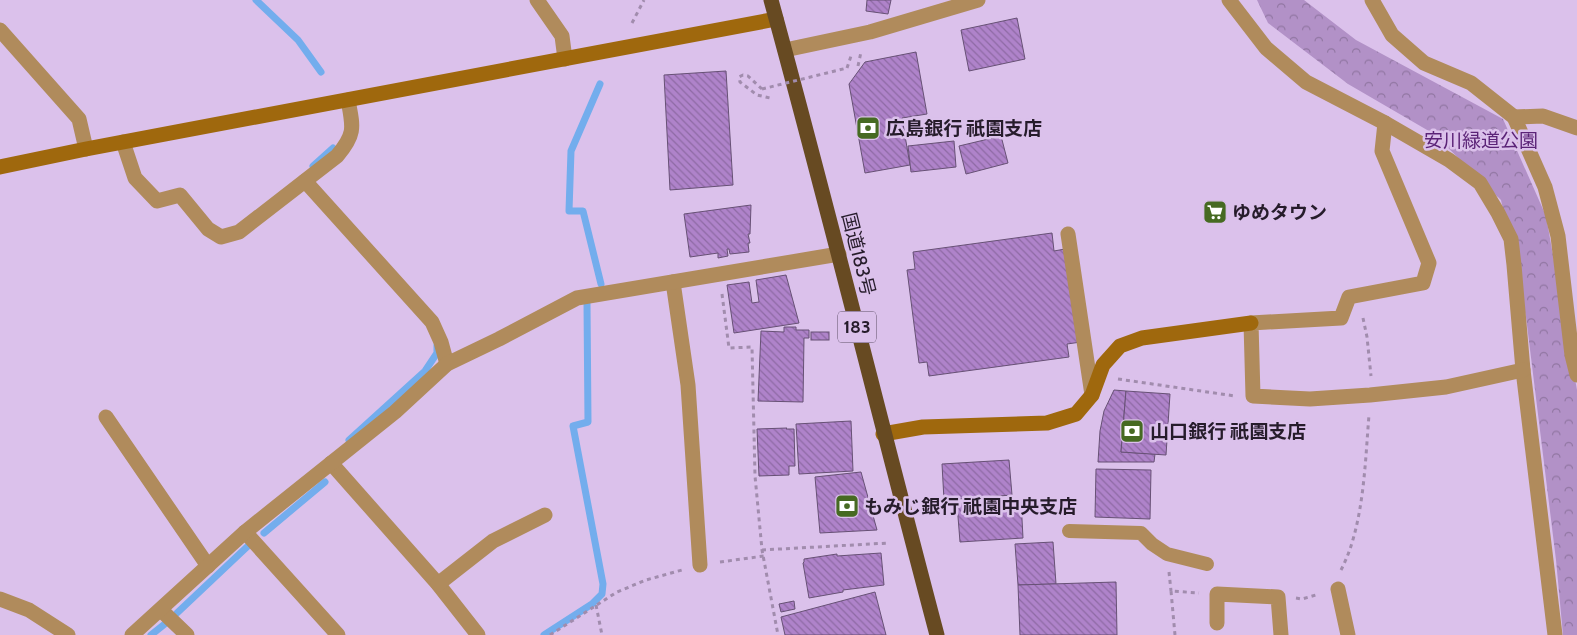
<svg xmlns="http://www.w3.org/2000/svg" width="1577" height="635" viewBox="0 0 1577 635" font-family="Cabin,'Noto Sans JP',sans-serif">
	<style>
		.park { fill: url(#park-crowns) }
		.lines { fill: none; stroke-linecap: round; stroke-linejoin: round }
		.stream { stroke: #73aded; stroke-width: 7 }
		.building { fill: url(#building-back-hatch); stroke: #675175 }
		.path { stroke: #a18cad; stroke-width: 3; stroke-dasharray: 4 4; stroke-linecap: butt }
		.lane { stroke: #b08b5c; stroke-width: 14 }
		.street { stroke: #b08b5c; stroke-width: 15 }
		.secondary { stroke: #9f680d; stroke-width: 15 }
		.highway { stroke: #674a22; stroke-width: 15 }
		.path-bridge { stroke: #a18cad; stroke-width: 3; stroke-dasharray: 4 4; stroke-linecap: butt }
		.labels { text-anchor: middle; stroke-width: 5; stroke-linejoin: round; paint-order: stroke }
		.shield { fill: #dbc1eb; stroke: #5c4e65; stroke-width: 1 }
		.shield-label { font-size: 18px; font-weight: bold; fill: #261c2b }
		.poi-label { font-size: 19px; font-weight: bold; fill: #261c2b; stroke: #dbc1eb; text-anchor: start }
		.park-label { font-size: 19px; fill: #5b2377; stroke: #dbc1eb }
		.street-label { font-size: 19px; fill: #261c2b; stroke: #dbc1eb }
	</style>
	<defs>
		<pattern id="park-crowns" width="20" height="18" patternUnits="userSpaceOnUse" patternTransform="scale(1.25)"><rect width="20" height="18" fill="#b291c7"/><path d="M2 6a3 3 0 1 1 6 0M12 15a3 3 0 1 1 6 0" fill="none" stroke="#9176a2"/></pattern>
		<pattern id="building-back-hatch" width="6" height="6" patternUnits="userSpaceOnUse" patternTransform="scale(1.25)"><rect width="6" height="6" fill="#af83ca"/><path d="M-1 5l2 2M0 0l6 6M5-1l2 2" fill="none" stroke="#8e6aa4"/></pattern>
	</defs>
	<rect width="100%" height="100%" fill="#dbc1eb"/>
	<polygon class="park" points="1257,0 1304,0 1356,40 1503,119 1546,216 1577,390 1577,635 1563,635 1556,560 1526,317 1501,200 1434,134 1348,84 1268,23"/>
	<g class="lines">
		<g class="stream">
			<polyline points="256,0 298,40 321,72"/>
			<polyline points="600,84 571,151 569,211 583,211 601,284"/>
			<polyline points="313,166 333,148"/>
			<polyline points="349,440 425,371 437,353 437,345"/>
			<polyline points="264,533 325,482"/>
			<polyline points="177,613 249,545"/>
			<polyline points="151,635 166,623"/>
			<polyline points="544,635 592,604 602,594 603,584 573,426 588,422 587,303"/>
		</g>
	</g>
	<g class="building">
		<polygon points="867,0 891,0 888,14 866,11"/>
		<polygon points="1017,18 1025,59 969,71 961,30"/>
		<polygon points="916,52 927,114 902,118 910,165 865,173 849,84 865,62"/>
		<polygon points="726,71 733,185 670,190 664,75"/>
		<polygon points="1001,136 1008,163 966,174 959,146"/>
		<polygon points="954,141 956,167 911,172 908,146"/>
		<polygon points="751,205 750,234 748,234 750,243 748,243 749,252 730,254 729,249 727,249 728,256 718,258 718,253 690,257 684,214"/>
		<polygon points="1052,233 1054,251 1076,247 1088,341 1067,344 1069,357 929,376 927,362 919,363 907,270 915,269 913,252"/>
		<polygon points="786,275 799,323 734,333 727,285 749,282 752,303 759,302 756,280"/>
		<polygon points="784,327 796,327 796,330 809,330 809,338 804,338 803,402 758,401 761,331 784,332"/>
		<rect x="811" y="332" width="18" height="8"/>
		<polygon points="1114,390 1126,391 1121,452 1155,454 1154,462 1098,462 1100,431 1104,411"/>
		<polygon points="1126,391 1170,394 1166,455 1121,452"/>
		<polygon points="851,421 853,471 799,474 796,424"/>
		<polygon points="787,428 786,429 794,429 795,466 789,466 789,475 759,476 757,429"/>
		<polygon points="1009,460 1012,495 944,500 942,464"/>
		<polygon points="1096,469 1151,470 1150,519 1095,517"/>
		<polygon points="861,472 877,530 820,533 815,477"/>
		<polygon points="1021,500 1023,538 960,542 957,504"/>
		<polygon points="1053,542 1056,584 1018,585 1015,544"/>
		<polygon points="881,553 884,585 843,590 843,592 809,598 803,563 804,562 804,559 837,554 837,556"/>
		<polygon points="1116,582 1117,635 1020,635 1018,585"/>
		<polygon points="875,592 886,635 785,635 781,617"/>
		<polygon points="794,601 795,609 781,612 779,604"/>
	</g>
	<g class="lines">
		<g class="path">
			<polyline points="632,23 644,0"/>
			<polyline points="858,66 861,52"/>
			<polyline points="847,68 851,56"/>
			<polyline points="762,89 748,76 743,75 739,77 740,82 757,95 770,98"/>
			<polyline points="722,294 729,348 752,347 755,476 762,550 778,635"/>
			<polyline points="1363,318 1367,337 1371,376"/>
			<polyline points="1118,379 1235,396"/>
			<polyline points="762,550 889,543"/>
			<polyline points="720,562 764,556"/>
			<path d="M1341 570C1364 526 1365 463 1369 415"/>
			<polyline points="1169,572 1171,591"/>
			<polyline points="1296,598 1302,599 1319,594"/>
			<polyline points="596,605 602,635"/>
			<polyline points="550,635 617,592 646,580 682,570"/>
			<polyline points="1175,635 1171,591 1199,593"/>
		</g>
		<polyline class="lane" points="1069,531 1141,533 1152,544 1167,554 1207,564"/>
		<g class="street">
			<polyline points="537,0 562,36 565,59"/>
			<polyline points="1229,0 1266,48 1306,82 1385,123 1449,160 1480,183 1498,213 1511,239 1514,265 1523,370 1555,635"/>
			<polyline points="1372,0 1392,35 1424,63 1471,83 1514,117 1545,187 1558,236 1572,355 1577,375"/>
			<polyline points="0,30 79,119 86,149"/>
			<polyline points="785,50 870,32 978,0"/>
			<polyline points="1514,117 1543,116 1577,128"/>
			<polyline points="1385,123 1382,151 1429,263 1423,283 1349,297 1341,318 1251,323 1253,396 1310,399 1370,395 1446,387 1523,370"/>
			<path d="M123 142 135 178 157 201 180 195 208 229 221 237 239 232 337 156C356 134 353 127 348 100"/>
			<polyline points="305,181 432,322 441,342 447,364"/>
			<polyline points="1068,234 1092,395"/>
			<polyline points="673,282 688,385 700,565"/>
			<polyline points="106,417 208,566"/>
			<polyline points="331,463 438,584 478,635"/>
			<polyline points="245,532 338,635"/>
			<polyline points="438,584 493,541 545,515"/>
			<polyline points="1338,589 1348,635"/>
			<polyline points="0,599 29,610 68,635"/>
			<polyline points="161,610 187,635"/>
			<polyline points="1217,623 1217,594 1278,597 1281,635"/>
			<polyline points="132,635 245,532 395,412 447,364 499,339 577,298 839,254"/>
		</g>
		<g class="secondary">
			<polyline points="0,167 86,149 776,19"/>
			<polyline points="883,434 923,427 1047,423 1076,414 1092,395 1103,365 1120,346 1142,338 1251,323"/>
		</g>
		<path class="highway" d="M771 0C829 211 881 424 937 635"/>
		<polyline class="path-bridge" points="762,89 847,68"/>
	</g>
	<defs>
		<g id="bank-square" transform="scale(1.25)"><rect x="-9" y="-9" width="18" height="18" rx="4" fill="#466a22" stroke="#dbc1eb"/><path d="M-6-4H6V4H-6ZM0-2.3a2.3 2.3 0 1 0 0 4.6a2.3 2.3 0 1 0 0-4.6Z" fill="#fff"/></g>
		<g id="supermarket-square" transform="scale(1.25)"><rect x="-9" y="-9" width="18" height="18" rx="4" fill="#466a22" stroke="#dbc1eb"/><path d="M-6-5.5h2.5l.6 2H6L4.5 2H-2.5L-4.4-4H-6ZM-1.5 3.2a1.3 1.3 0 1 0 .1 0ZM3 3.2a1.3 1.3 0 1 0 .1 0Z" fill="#fff"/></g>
	</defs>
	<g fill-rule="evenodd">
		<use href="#bank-square" x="868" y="128"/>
		<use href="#supermarket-square" x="1215" y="212"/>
		<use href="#bank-square" x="1132" y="431"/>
		<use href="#bank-square" x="847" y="506"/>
	</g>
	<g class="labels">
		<rect class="shield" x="838" y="311.5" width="38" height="31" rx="4"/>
		<g class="shield-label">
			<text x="857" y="333">183</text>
		</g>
		<g class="poi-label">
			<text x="886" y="135">広島銀行 祇園支店</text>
			<text x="1232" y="219">ゆめタウン</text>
			<text x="1150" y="438">山口銀行 祇園支店</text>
			<text x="864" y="513">もみじ銀行 祇園中央支店</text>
		</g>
		<g class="park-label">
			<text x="1481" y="147">安川緑道公園</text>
		</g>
		<g class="street-label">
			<text transform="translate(859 254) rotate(76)" y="7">国道183号</text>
		</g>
	</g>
</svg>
